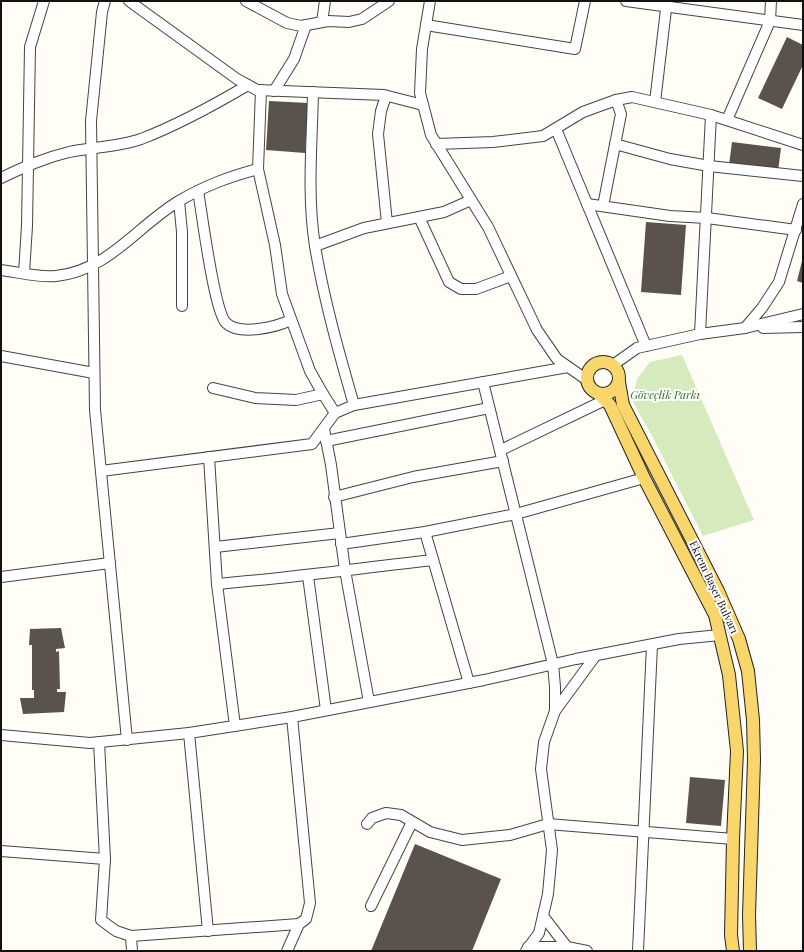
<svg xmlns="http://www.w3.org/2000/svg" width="804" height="952" viewBox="0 0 804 952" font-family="'Playfair Display',serif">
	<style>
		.green { fill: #d5ebbd }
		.building { fill: #5a524d }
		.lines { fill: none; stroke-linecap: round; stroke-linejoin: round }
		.minor-casing { stroke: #444; stroke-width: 12 }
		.major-casing { stroke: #222; stroke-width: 14 }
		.minor { stroke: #fff; stroke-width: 10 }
		.major { stroke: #f9d66b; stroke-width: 12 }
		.labels { text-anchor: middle; stroke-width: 4; stroke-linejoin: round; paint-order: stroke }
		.park-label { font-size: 11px; font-style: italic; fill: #2f6b1f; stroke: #fff }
		.street-label { font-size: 11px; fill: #111; stroke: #fff }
	</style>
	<rect width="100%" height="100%" fill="#fffdf5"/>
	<polygon class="green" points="682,355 754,520 703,536 652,436 632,400 637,379 650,362"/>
	<g class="building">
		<polygon points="787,37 803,45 803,65 782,109 758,98"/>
		<polygon points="269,101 308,103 305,153 266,150"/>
		<polygon points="732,142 781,148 778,171 729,165"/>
		<polygon points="646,222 686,225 681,295 641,292"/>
		<polygon points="803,257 803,283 797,281"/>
		<polygon points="61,628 65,648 56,649 56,652 59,651 60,689 57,689 57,692 66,692 64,712 23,714 20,698 34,698 34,690 32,690 32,645 29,645 30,629"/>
		<polygon points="690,777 725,780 721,826 686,823"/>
		<polygon points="415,844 501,879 472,951 371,951"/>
	</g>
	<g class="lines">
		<g class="minor-casing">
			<g id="minor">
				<polyline points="105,1 102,12 91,121 95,410 127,740"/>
				<polyline points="129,1 237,79 257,90 384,95 423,105"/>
				<polyline points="246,1 287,23 301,26 328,21 349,22 362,19 389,1"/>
				<polyline points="430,1 422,49 420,93 431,135 488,227 537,330 557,359 587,380"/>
				<polyline points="626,1 803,25"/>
				<polyline points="322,22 325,1"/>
				<polyline points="426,25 575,49 585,1"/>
				<polyline points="261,90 258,169 275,245 282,294 310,371 323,394"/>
				<polyline points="274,91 294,59 306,25"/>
				<path d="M313 92C312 143 307 196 315 246 324 300 339 353 354 405"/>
				<polyline points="386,96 381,111 378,134 387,223"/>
				<polyline points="655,102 667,1"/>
				<polyline points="727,120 770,21 771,1"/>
				<polyline points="556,129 646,346"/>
				<polyline points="436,144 493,142 543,136 583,112 616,100 632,97 711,115 803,145"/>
				<polyline points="615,144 670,159 709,166 803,176"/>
				<path d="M1 178C24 167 44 158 69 152 93 147 118 147 141 139 178 125 214 105 248 85"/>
				<path d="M198 191C202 213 214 311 226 323 240 336 276 327 291 320"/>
				<polyline points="179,201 182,232 182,306"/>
				<polyline points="587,204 670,216 707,218 796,230"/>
				<polyline points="603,206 621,114 616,100"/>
				<polyline points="419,217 449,282 461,289 476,289 511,276"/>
				<polyline points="315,246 364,228 444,212 471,200"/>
				<path d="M1 270C17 272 40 278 56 276 108 271 137 226 179 201 206 185 229 177 258 169"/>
				<polyline points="24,273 27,226 30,47 44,1"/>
				<polyline points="745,328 762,308 779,282 803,204"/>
				<polyline points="763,328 803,327"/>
				<polyline points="700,334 711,115"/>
				<polyline points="1,356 94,373"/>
				<polyline points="613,365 637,348 700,334 745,328 803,314"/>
				<polyline points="483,382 553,664 555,687 555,711"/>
				<polyline points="213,388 255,398 296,400 323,394 335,413"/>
				<polyline points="324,429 331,465 345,570 369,702"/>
				<polyline points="326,441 489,408"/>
				<polyline points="501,450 605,400"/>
				<polyline points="209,457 217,584 235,726"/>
				<polyline points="101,471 312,444 335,413 354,405 568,367"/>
				<polyline points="334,497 413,477 503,461"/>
				<polyline points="425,532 469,683"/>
				<polyline points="341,544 425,532 516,514 644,478"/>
				<polyline points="215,547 340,533"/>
				<polyline points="308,576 326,710"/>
				<polyline points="1,577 110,563"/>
				<path d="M217 584C289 578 361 568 433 560"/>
				<polyline points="189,733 208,931"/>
				<polyline points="1,735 90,743 189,733 292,717 484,680 576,659 679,639 720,635"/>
				<polyline points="99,742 105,859 101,920 116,931 131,936 299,924"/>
				<polyline points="367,824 372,818 386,813 401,815 430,832 462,840 510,835 548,824 733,839"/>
				<polyline points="1,851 105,859"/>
				<polyline points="371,906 412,822"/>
				<polyline points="543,916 567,947 587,951"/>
				<polyline points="131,936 132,951"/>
				<polyline points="528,947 567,947"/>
				<polyline points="287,951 299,924 306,919 310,903 292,717"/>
				<polyline points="526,951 539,933 548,894 552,850 541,769 544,742 555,711 596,655"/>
				<polyline points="638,951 652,645"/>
			</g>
		</g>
		<g class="major-casing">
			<g id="major">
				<circle cx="603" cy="378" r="16"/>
				<polyline points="619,382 623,405 718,591 739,639 748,671 753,720 754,760 749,915 750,951"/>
				<polyline points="599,394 610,405 644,478 715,615 729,675 737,751 733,839 731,935 733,951"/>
			</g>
		</g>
		<use href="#minor" class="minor"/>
		<use href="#major" class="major"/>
	</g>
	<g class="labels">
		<g class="park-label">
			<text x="665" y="399">Göveçlik Parkı</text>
		</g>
		<g class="street-label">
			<text transform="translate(714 587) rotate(65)" y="4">Ekrem Başer Bulvarı</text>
		</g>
	</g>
	<rect width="804" height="952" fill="none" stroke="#111111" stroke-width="4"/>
</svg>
